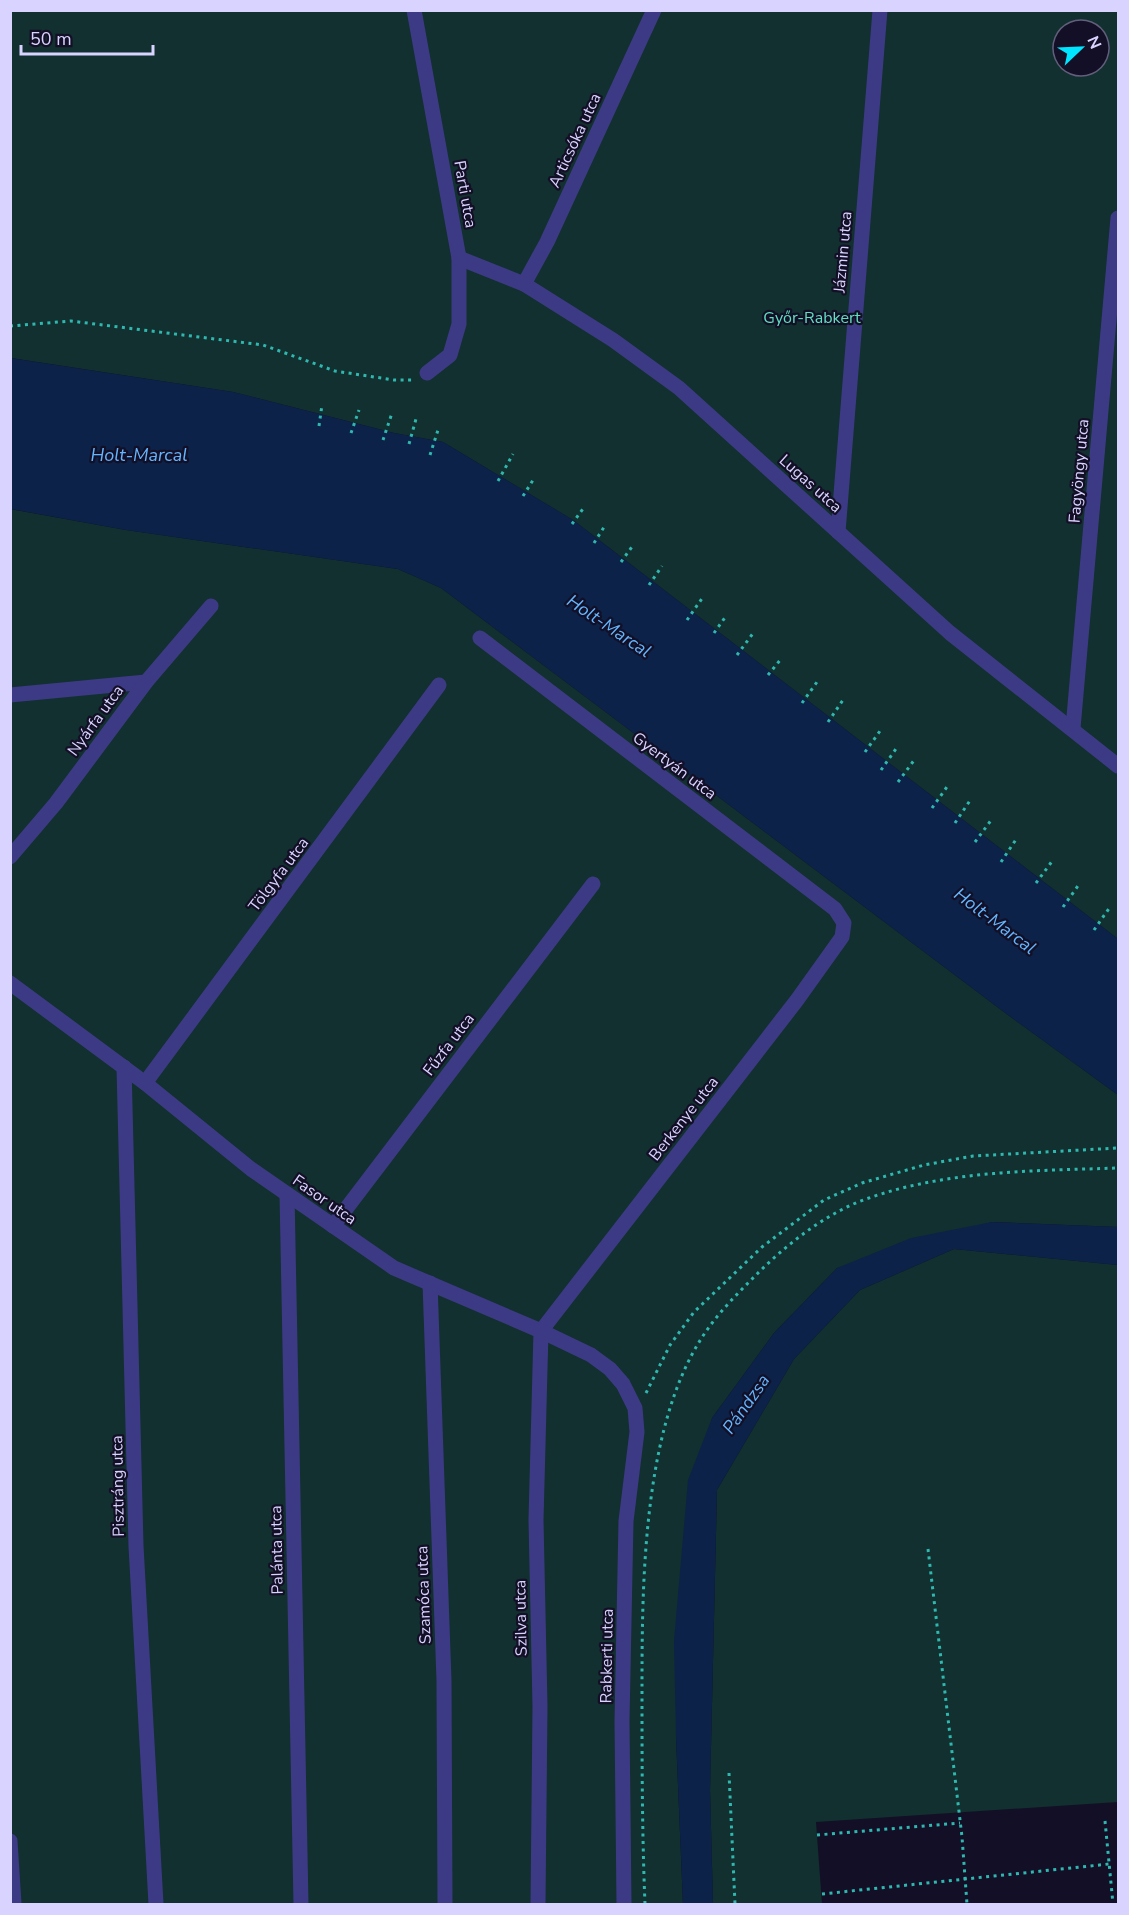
<svg xmlns="http://www.w3.org/2000/svg" width="1129" height="1915" viewBox="0 0 1129 1915" font-family="'Nunito Sans',sans-serif">
	<style>
		.green { fill: #12302f; fill-rule: evenodd }
		.water { fill: #0c2248 }
		.lines { fill: none; stroke-linecap: round; stroke-linejoin: round }
		.path { stroke: #2fb8b0; stroke-width: 3; stroke-dasharray: 3 4.5; stroke-linecap: butt }
		.minor { stroke: #3d3a85; stroke-width: 15 }
		.labels { text-anchor: middle; stroke-width: 4.5; stroke-linejoin: round; paint-order: stroke }
		.street-label { font-size: 16px; fill: #d9d4ff; stroke: #130f26 }
		.park-label { font-size: 16px; fill: #5fe0c0; stroke: #130f26 }
		.water-label { font-size: 18px; font-style: italic; fill: #62b6ff; stroke: #130f26 }
	</style>
	<rect width="100%" height="100%" fill="#130f26"/>
	<g class="green">
		<path d="M10 11H1118V939L573 520 443 442 394 433 233 392 11 358ZM1063 30H1099V66H1063Z"/>
		<polygon points="10,509 126,530 398,569 441,588 1008,1015 1118,1095 1118,1227 992,1222 837,1268 774,1333 712,1418 676,1737 683,1904 11,1904"/>
		<polygon points="954,1249 1118,1265 1118,1802 816,1822 822,1904 713,1904 710,1790 717,1490 794,1359 860,1290"/>
	</g>
	<g class="water">
		<polygon points="10,358 233,392 394,433 443,442 573,520 1118,939 1118,1095 1008,1015 441,588 398,569 126,530 11,509"/>
		<polygon points="992,1222 1118,1227 1118,1265 954,1249 860,1290 794,1359 717,1490 710,1790 713,1904 683,1904 676,1737 674,1641 688,1480 712,1418 774,1333 837,1268 911,1238"/>
	</g>
	<g class="lines">
		<g class="path">
			<polyline points="10,326 71,321 263,345 335,371 394,380 412,380"/>
			<polyline points="319,426 322,405"/>
			<polyline points="351,433 359,410"/>
			<polyline points="383,440 392,413"/>
			<polyline points="409,444 416,419"/>
			<polyline points="430,455 438,430"/>
			<polyline points="498,481 513,454"/>
			<polyline points="523,496 535,477"/>
			<polyline points="572,524 585,506"/>
			<polyline points="594,543 606,524"/>
			<polyline points="621,562 634,544"/>
			<polyline points="649,585 662,566"/>
			<polyline points="687,620 703,597"/>
			<polyline points="714,633 726,616"/>
			<polyline points="737,655 754,632"/>
			<polyline points="768,675 781,659"/>
			<polyline points="802,703 817,682"/>
			<polyline points="828,722 843,700"/>
			<polyline points="865,752 880,731"/>
			<polyline points="881,770 898,746"/>
			<polyline points="898,782 915,759"/>
			<polyline points="932,808 949,784"/>
			<polyline points="955,823 971,799"/>
			<polyline points="975,842 992,819"/>
			<polyline points="1001,862 1017,838"/>
			<polyline points="1036,883 1053,860"/>
			<polyline points="1063,907 1080,883"/>
			<polyline points="1094,930 1110,907"/>
			<polyline points="646,1393 670,1345 694,1312 762,1247 824,1200 862,1183 924,1165 973,1156 1118,1148"/>
			<polyline points="928,1549 962,1837 967,1904"/>
			<polyline points="729,1773 735,1904"/>
			<polyline points="1105,1821 1113,1904"/>
			<polyline points="817,1835 960,1823"/>
			<polyline points="822,1894 1109,1864"/>
			<path d="M645 1904C642 1832 642 1760 642 1688 642 1583 643 1430 701 1339 716 1315 736 1295 756 1275 785 1246 820 1218 858 1202 941 1170 1032 1171 1118 1168"/>
		</g>
		<g class="minor">
			<polyline points="414,10 459,258 459,324 450,355 427,373"/>
			<polyline points="459,258 524,284 613,340 679,388 950,633 1118,766"/>
			<polyline points="524,284 547,242 654,10"/>
			<polyline points="838,532 880,10"/>
			<polyline points="480,638 835,909 844,923 842,937 797,1000 541,1331 536,1520 540,1706 538,1904"/>
			<polyline points="10,695 146,682"/>
			<polyline points="1073,728 1118,218"/>
			<polyline points="10,857 56,803 146,682 211,606"/>
			<polyline points="10,983 145,1083 251,1169 394,1268 541,1331 591,1355 610,1369 623,1384 635,1408 637,1432 626,1521 622,1721 624,1904"/>
			<polyline points="124,1067 136,1546 156,1904"/>
			<polyline points="145,1083 439,685"/>
			<polyline points="287,1194 301,1904"/>
			<polyline points="333,1226 593,884"/>
			<polyline points="430,1283 444,1681 445,1904"/>
			<polyline points="10,1841 14,1904"/>
		</g>
	</g>
	<g class="labels">
		<g class="street-label">
			<text transform="translate(574 140) rotate(-65)" y="6">Articsóka utca</text>
			<text transform="translate(466 194) rotate(80)" y="6">Parti utca</text>
			<text transform="translate(842 252) rotate(-85)" y="6">Jázmin utca</text>
			<text transform="translate(1078 471) rotate(-85)" y="6">Fagyöngy utca</text>
			<text transform="translate(811 483) rotate(42)" y="6">Lugas utca</text>
			<text transform="translate(95 720) rotate(-54)" y="6">Nyárfa utca</text>
			<text transform="translate(675 765) rotate(37)" y="6">Gyertyán utca</text>
			<text transform="translate(278 874) rotate(-53)" y="6">Tölgyfa utca</text>
			<text transform="translate(448 1044) rotate(-53)" y="6">Fűzfa utca</text>
			<text transform="translate(683 1118) rotate(-52)" y="6">Berkenye utca</text>
			<text transform="translate(325 1199) rotate(35)" y="6">Fasor utca</text>
			<text transform="translate(117 1486) rotate(-91)" y="6">Pisztráng utca</text>
			<text transform="translate(276 1550) rotate(-91)" y="6">Palánta utca</text>
			<text transform="translate(423 1595) rotate(-92)" y="6">Szamóca utca</text>
			<text transform="translate(520 1618) rotate(-91)" y="6">Szilva utca</text>
			<text transform="translate(606 1656) rotate(-89)" y="6">Rabkerti utca</text>
		</g>
		<g class="park-label">
			<text x="812" y="323">Győr-Rabkert</text>
		</g>
		<g class="water-label">
			<text x="139" y="461">Holt-Marcal</text>
			<text transform="translate(609 626) rotate(34)" y="6">Holt-Marcal</text>
			<text transform="translate(995 921) rotate(37)" y="6">Holt-Marcal</text>
			<text transform="translate(746 1404) rotate(-55)" y="6">Pándzsa</text>
		</g>
	</g>
	<rect width="1129" height="1915" fill="none" stroke="#d9d4ff" stroke-width="24"/>
	<g transform="translate(1081 48) rotate(67)"><circle r="28" fill="#130f26" stroke="#625e7d" stroke-width="1.5"/>
	<path d="M0-4.5L10 22L0 15L-10 22Z" fill="#00e5ff"/>
	<text y="-9" font-size="16" font-weight="bold" text-anchor="middle" fill="#d9d4ff">N</text>
	</g>
	<path d="M21 45v9h132v-9" fill="none" stroke="#d9d4ff" stroke-width="3"/>
	<text x="30" y="45" font-size="18" fill="#d9d4ff" stroke="#130f26" stroke-width="4.5" paint-order="stroke">50 m</text>
</svg>
